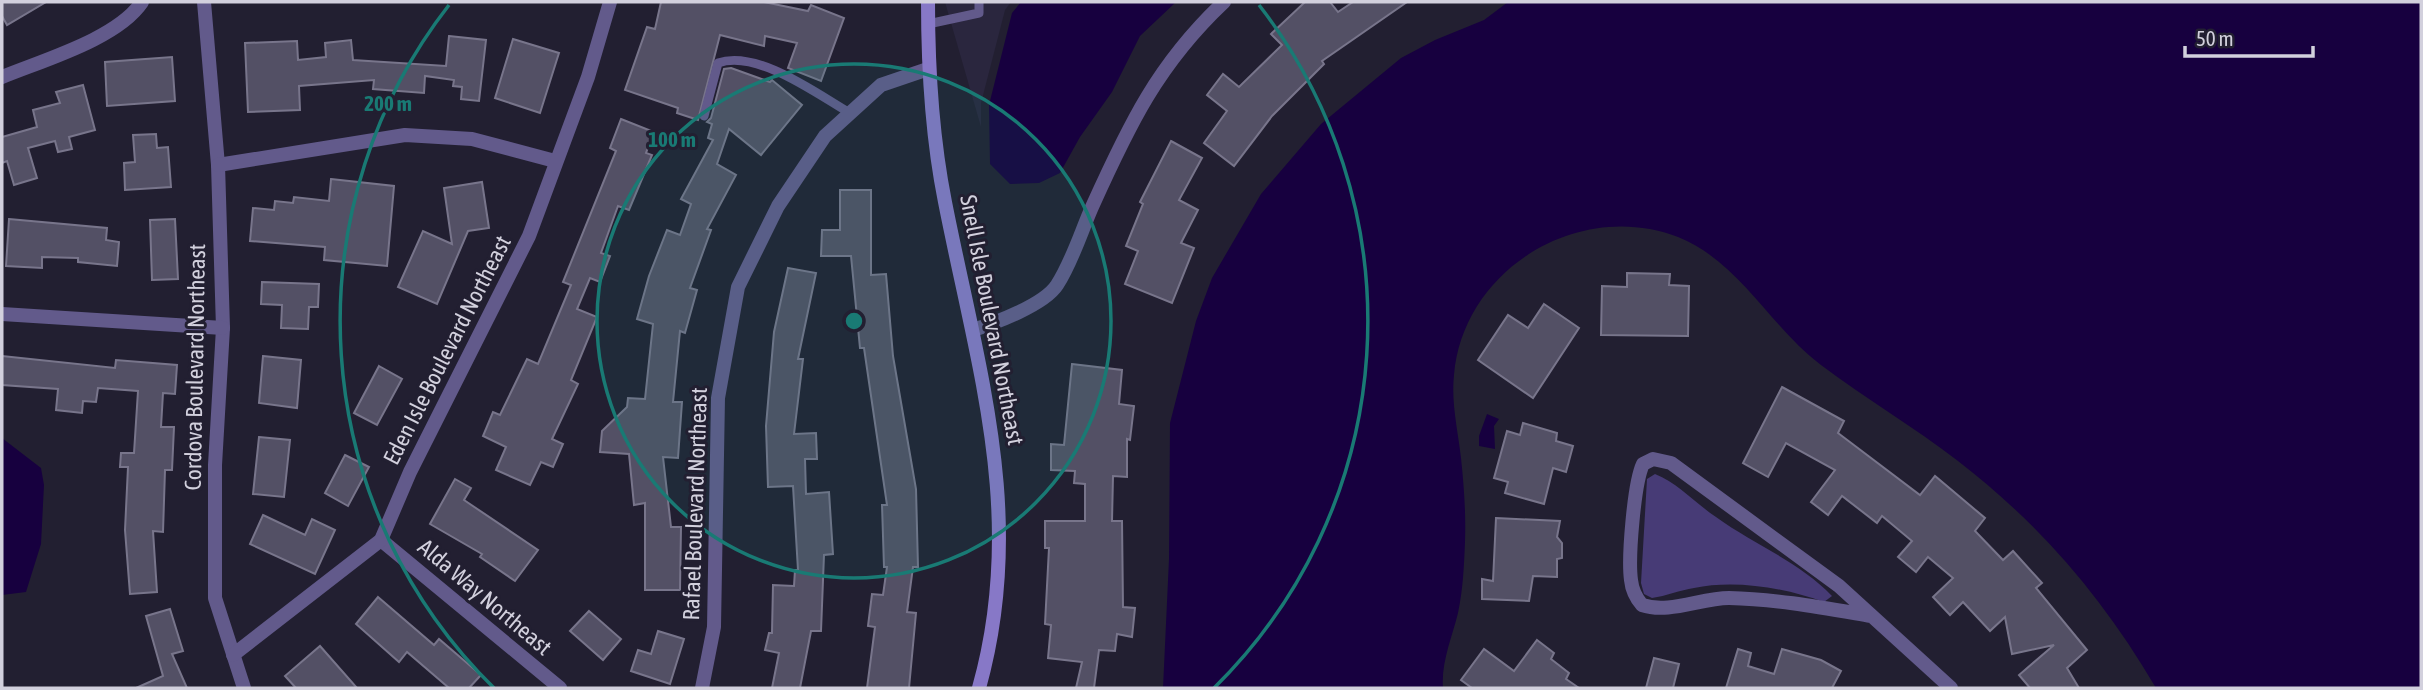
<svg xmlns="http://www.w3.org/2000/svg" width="2423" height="690" viewBox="0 0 2423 690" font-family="'Asap Condensed',sans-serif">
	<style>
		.built { fill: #2a263e }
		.green { fill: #473b76 }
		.water { fill: #17003f }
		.building { fill: #535065; stroke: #78758b; stroke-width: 2 }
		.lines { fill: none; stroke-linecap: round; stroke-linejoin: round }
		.lane { stroke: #625a8b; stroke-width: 9 }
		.street { stroke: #625a8b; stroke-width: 14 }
		.secondary { stroke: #8778c7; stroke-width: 14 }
		.ring { fill: none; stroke: #197a74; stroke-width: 3.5 }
		.labels { text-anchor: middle; stroke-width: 6; stroke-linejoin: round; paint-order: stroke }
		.street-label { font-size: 23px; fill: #d2d0dd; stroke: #221f31 }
		.centre { fill: #197a74; stroke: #221f31; stroke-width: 3.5 }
		.ring-label { font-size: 21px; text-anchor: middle; font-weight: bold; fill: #197a74; stroke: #221f31; stroke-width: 6; stroke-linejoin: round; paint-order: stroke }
	</style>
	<rect width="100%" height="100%" fill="#221f31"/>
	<polygon class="built" points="945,2 1011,2 1005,10 981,103 981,127"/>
	<path class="green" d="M1655 474C1678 483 1695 503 1716 517 1753 544 1800 562 1832 596L1824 602C1786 588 1735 579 1694 588 1680 590 1666 596 1652 598L1644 594 1641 583 1647 479Z"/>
	<g class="water">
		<polygon points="1021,2 1176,2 1140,36 1112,92 1080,137 1060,173 1039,183 1010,184 990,164 989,105 1012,13"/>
		<path d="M1508 2H2421V688H2156C2103 598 2041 525 1958 461 1914 427 1865 398 1821 365 1769 326 1740 262 1678 237 1579 199 1463 269 1454 375 1451 403 1458 431 1461 458 1464 486 1466 514 1465 542 1464 566 1463 590 1458 613 1452 638 1441 662 1443 688H1163L1169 559 1170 423 1196 321 1212 278 1261 194 1321 124 1401 58 1435 40 1484 20Z"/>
		<polygon points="1487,414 1499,419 1494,426 1495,449 1479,446 1479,436"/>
		<polygon points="2,438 41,468 44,485 41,544 26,592 2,595"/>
	</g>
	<g class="building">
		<polygon points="2,2 46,2 7,25 2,16"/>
		<polygon points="661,2 764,2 808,11 811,5 844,18 821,81 788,68 797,43 765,36 764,46 720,35 698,120 677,113 678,108 625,90 647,27 655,29"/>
		<polygon points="1305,2 1330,2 1338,12 1353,2 1407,2 1322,61 1324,64 1272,116 1234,166 1204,143 1227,111 1207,95 1223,74 1239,87 1282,45 1271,34"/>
		<polygon points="449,36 486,40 479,101 461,99 462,87 453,86 454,80 425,76 424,93 373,89 374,80 299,86 300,110 248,112 245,43 297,41 298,60 326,57 325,43 351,40 353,60 446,66"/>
		<polygon points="513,39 559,53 540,113 495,98"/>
		<polygon points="172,57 175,101 107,106 105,62"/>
		<polygon points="731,68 770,82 772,80 802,105 761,155 729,129 717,164 736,175 707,229 711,230 690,288 697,290 685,333 680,331 673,402 682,402 678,458 663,457 671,527 681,527 680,590 645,590 645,503 634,505 629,454 600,452 602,431 627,407 628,398 645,399 653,324 637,319 649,276 667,230 680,235 691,204 681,199 713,140 708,138 712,124 707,122 711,118 724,69"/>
		<polygon points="83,85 95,130 69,137 72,149 58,152 55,141 28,148 37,178 14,185 7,161 2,163 2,137 37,127 33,110 60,103 56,92"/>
		<polygon points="621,119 654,132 646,153 652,155 629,210 618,206 601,253 610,256 600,282 590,278 577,309 597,317 571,380 578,384 552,439 563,444 553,467 541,462 530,485 496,470 506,447 483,436 493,412 500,415 527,359 538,364 571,285 563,282 616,151 610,148"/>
		<polygon points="156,134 157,148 168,147 171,187 125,190 124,163 135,162 133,135"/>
		<polygon points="1171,141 1202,158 1179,200 1198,210 1181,243 1194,248 1172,303 1125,284 1138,251 1126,246 1143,204 1140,202"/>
		<polygon points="331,179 394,186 387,266 324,260 325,247 250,241 253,208 274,210 275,201 293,203 294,197 329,201"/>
		<polygon points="482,182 489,228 468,231 437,304 398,287 423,231 452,244 444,188"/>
		<polygon points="840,190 871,190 871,275 886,274 893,356 916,489 918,567 913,567 907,612 916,613 909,688 867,688 875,627 868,626 872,594 883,595 887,567 884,567 882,505 887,505 864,348 860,348 851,256 821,256 822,230 840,230"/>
		<polygon points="9,219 107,228 106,240 119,242 117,266 78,262 78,258 42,257 42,268 6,266"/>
		<polygon points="175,219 178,279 152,280 150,220"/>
		<polygon points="788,268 816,273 798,359 803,359 794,434 816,433 817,459 805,459 806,494 829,492 833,554 824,555 821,631 811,631 800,688 772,688 779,653 765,650 769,633 772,633 773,585 794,586 795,570 798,570 793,486 768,487 766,426 774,332"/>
		<polygon points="1627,273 1670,274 1669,285 1689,286 1688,336 1601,335 1602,286 1627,287"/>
		<polygon points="262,282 319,284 318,307 309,307 308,329 281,328 282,305 261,304"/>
		<polygon points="1544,304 1579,328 1533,398 1478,360 1508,315 1528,328"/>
		<polygon points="2,356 115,368 116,360 177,365 175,394 163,393 161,427 174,427 172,470 165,470 163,532 153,531 157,592 130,594 125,530 128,467 120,467 121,453 134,453 138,391 98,388 96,402 83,401 82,413 56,410 58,389 2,385"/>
		<polygon points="263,356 301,360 297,408 259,403"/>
		<polygon points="1072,364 1122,370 1119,404 1134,406 1130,440 1127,439 1127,477 1113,476 1112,521 1122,521 1123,607 1135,608 1132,637 1117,634 1115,651 1099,650 1094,688 1076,688 1082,662 1048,658 1051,625 1045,624 1049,548 1045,548 1045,521 1085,521 1085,484 1074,483 1075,471 1051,470 1051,444 1064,445"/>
		<polygon points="379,366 402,379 377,425 354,413"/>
		<polygon points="1782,387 1844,421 1838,433 1920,495 1935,476 1985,518 1975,531 2003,560 2013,551 2042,583 2036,588 2087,650 2067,668 2079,688 2030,688 2019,675 2054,645 2012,654 2005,617 1990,631 1963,602 1950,615 1933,597 1953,578 1928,557 1916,572 1898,557 1912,541 1882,516 1877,523 1842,496 1828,515 1811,502 1835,470 1786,443 1768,477 1743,463"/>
		<polygon points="1523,423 1557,433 1556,441 1573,446 1566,472 1553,468 1544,504 1505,493 1508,482 1494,478 1507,431 1520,435"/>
		<polygon points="259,437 290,440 284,497 253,494"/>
		<polygon points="345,455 369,467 348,506 325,493"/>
		<polygon points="455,479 471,488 464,500 538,550 515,581 480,557 482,554 430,524"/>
		<polygon points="263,515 305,535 312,519 335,530 315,574 250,544"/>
		<polygon points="1496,518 1560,521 1557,537 1562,543 1562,558 1557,559 1557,577 1533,576 1529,601 1482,599 1482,579 1493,581"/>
		<polygon points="378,597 434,645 439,639 481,675 469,688 449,688 407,652 399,662 356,624"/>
		<polygon points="170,609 183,651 172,654 187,688 136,688 163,676 146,616"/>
		<polygon points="589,611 621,639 603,660 570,631"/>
		<polygon points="658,631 684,639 670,684 631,671 638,650 651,654"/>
		<polygon points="1537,640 1554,653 1551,659 1569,673 1566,679 1579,688 1472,688 1461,680 1484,649 1514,671"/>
		<polygon points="320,646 357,688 296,688 285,676"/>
		<polygon points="1738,649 1751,653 1748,666 1774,674 1782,649 1821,660 1841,671 1832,688 1726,688"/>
		<polygon points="1654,658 1679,664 1673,688 1646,688"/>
	</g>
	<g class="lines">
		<g class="lane">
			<polyline points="928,24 979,13 979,2"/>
			<path d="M704 116 718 63C757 49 817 94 850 113"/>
		</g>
		<g class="street">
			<polyline points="204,2 218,165 223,328 215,465 215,598 244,688"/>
			<path d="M2 77C43 60 117 39 142 2"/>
			<polyline points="218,165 405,135 472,139 555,161"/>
			<polyline points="2,314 223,328"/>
			<path d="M973 330C995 323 1044 305 1057 285 1072 262 1081 232 1092 207 1129 125 1158 64 1224 2"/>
			<polyline points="381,540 560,688"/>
			<path d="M1871 616C1824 608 1777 599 1729 598 1701 598 1669 614 1642 605 1636 598 1632 590 1631 580 1628 558 1634 483 1643 464L1653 459 1671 463 1839 586 1951 688"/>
			<polyline points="233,655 381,540 410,472 529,236 588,77 610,2"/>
			<polyline points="702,688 714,627 718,398 738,287 778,206 825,136 881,85 928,69"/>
		</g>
		<path class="secondary" d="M928 2C928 68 932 137 945 202 978 370 1027 517 979 688"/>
	</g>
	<circle cx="854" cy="321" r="257" fill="#197a74" fill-opacity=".12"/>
	<g class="ring">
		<circle cx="854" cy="321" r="257"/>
		<path d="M494 688A514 514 0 0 1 449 5M1259 5A514 514 0 0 1 1214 688"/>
	</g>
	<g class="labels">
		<g class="street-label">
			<text transform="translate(992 320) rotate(79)" y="8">Snell Isle Boulevard Northeast</text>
			<text transform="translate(447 350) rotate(-63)" y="8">Eden Isle Boulevard Northeast</text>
			<text transform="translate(195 367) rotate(-89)" y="8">Cordova Boulevard Northeast</text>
			<text transform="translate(695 504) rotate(-88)" y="8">Rafael Boulevard Northeast</text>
			<text transform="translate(485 597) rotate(40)" y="8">Alda Way Northeast</text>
		</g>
	</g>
	<circle cx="854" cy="321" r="10" class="centre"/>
	<g class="ring-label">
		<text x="388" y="111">200 m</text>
		<text x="672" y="147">100 m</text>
	</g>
	<rect width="2423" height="690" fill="none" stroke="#d2d0dd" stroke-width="7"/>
	<path d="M2185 46v10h128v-10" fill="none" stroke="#d2d0dd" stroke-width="3.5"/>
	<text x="2196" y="46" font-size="21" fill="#d2d0dd" stroke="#221f31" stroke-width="5" paint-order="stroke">50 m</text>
</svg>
